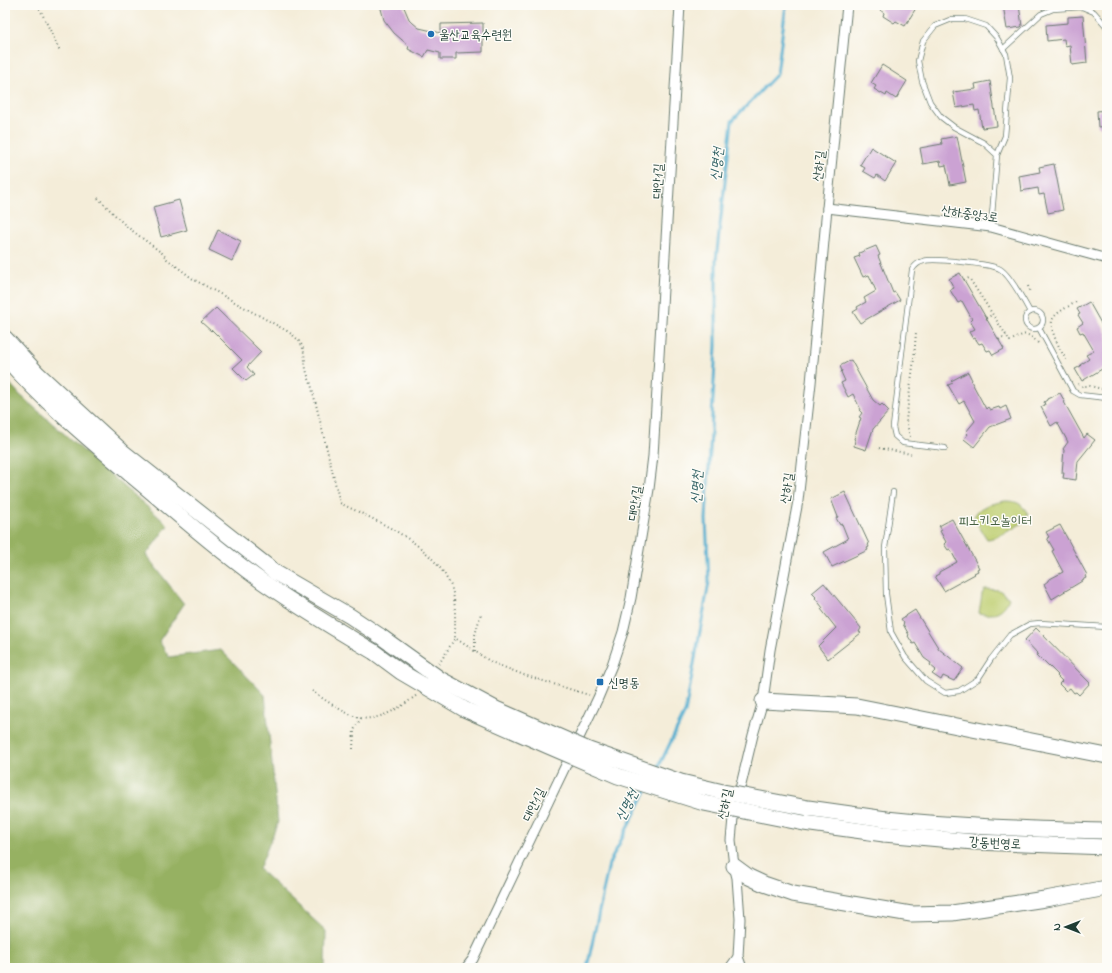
<svg xmlns="http://www.w3.org/2000/svg" width="1112" height="973" viewBox="0 0 1112 973" font-family="'Indie Flower','Poor Story',sans-serif">
	<style>
		.green { fill: #bece70; stroke: #6e8652 }
		.forest { fill: #96b162; stroke: #5a774b }
		.lines { fill: none; stroke-linecap: round; stroke-linejoin: round }
		.stream { stroke: #51adcf; stroke-width: 3 }
		.building { fill: #cba2d3 }
		.service-casing { stroke: #6a7b6e; stroke-width: 6 }
		.minor-casing { stroke: #6a7b6e; stroke-width: 11 }
		.trunk-casing { stroke: #6a7b6e; stroke-width: 17 }
		.path { stroke: #6a7b6e; stroke-width: 2; stroke-dasharray: 1 3; stroke-linecap: butt }
		.service { stroke: #fff; stroke-width: 4.5 }
		.minor { stroke: #fff; stroke-width: 9 }
		.trunk { stroke: #fff; stroke-width: 15 }
		.trunk-bridge-casing { stroke: #6a7b6e; stroke-width: 17; stroke-linecap: butt }
		.trunk-bridge { stroke: #fff; stroke-width: 15 }
		.poi-dot { fill: #1f6fb2; stroke: #fdfcf7; stroke-width: 1.5 }
		.labels { text-anchor: middle; stroke-width: 3; stroke-linejoin: round; paint-order: stroke }
		.poi-label { font-size: 13px; fill: #1f3d34; stroke: #fdfcf7; text-anchor: start }
		.street-label { font-size: 13px; fill: #1f3d34; stroke: #fdfcf7 }
		.park-label { font-size: 13px; fill: #476143; stroke: #fdfcf7 }
		.water-label { font-size: 14px; font-style: italic; fill: #2e5f62; stroke: #fdfcf7 }
	</style>
	<rect width="100%" height="100%" fill="#fdfcf7"/>
	<filter id="ink" filterUnits="userSpaceOnUse"><feTurbulence type="fractalNoise" baseFrequency=".025" numOctaves="2"/><feDisplacementMap in="SourceGraphic" scale="8" xChannelSelector="R" yChannelSelector="G"/><feConvolveMatrix kernelMatrix="1 2 1 2 8 2 1 2 1" color-interpolation-filters="sRGB"/></filter>
	<filter id="wash" filterUnits="userSpaceOnUse"><feTurbulence type="fractalNoise" baseFrequency=".012" numOctaves="4" result="noise"/><feDisplacementMap in="SourceGraphic" scale="16" xChannelSelector="R" yChannelSelector="G"/><feGaussianBlur stdDeviation="0.9" result="paint"/><feColorMatrix in="noise" values="0 0 0 0 0 0 0 0 0 0 0 0 0 0 0 0 0 1.4 0 .05"/><feComposite in="paint" operator="in"/></filter>
	<g filter="url(#wash)">
		<rect width="100%" height="100%" fill="#f4edd9"/>
		<g class="green">
			<path d="M1005 501C1018 501 1022 504 1028 514 1027 518 1025 521 1022 523 1015 528 995 539 987 539L974 519C975 506 995 503 1005 501Z"/>
			<path d="M985 589 999 590 1009 598C1005 611 992 617 979 613L982 594Z"/>
		</g>
		<polygon class="forest" points="5,378 20,395 168,525 146,555 184,604 159,641 169,657 221,650 265,695 278,822 259,869 326,931 325,968 5,968"/>
		<g class="lines">
			<g class="stream">
				<polyline points="657,770 685,713 709,582 706,519 716,346 716,260 732,121 777,74 786,5"/>
				<polyline points="587,968 609,864 647,789"/>
			</g>
		</g>
		<g id="blocks">
			<g class="building">
				<polygon points="380,5 403,5 409,19 413,23 419,28 441,33 441,24 483,23 483,52 456,53 456,59 440,59 440,53 428,50 424,57 408,49 409,46 394,33 384,20"/>
				<polygon points="883,5 911,5 916,8 905,26 896,21 894,23 883,16 884,13 880,10"/>
				<polygon points="1003,5 1019,5 1022,26 1021,27 1007,29"/>
				<polygon points="1083,16 1087,63 1072,65 1070,45 1065,46 1064,39 1047,41 1046,25 1068,23 1068,17"/>
				<polygon points="882,65 907,81 896,99 887,93 886,96 874,89 876,86 871,83"/>
				<polygon points="990,81 997,126 982,128 979,110 975,111 974,105 956,108 953,92 976,89 975,84"/>
				<polygon points="1107,110 1107,126 1098,127 1097,111"/>
				<polygon points="957,136 966,182 950,185 946,165 941,166 940,161 923,164 920,148 942,144 941,139"/>
				<polygon points="871,147 896,163 885,181 877,175 875,178 863,171 865,168 860,165"/>
				<polygon points="1054,164 1063,210 1048,213 1044,194 1039,195 1038,188 1021,191 1019,176 1040,172 1039,167"/>
				<polygon points="179,200 187,230 161,237 153,207"/>
				<polygon points="218,230 241,241 232,261 209,250"/>
				<polygon points="876,246 880,255 878,256 893,293 895,292 900,300 860,323 853,312 858,309 857,307 866,302 864,298 876,291 869,275 863,277 854,258 860,256 859,253"/>
				<polygon points="960,273 1004,349 993,355 990,350 987,351 982,343 979,344 975,338 973,339 969,332 975,329 970,321 972,319 962,301 958,303 950,290 954,288 949,279"/>
				<polygon points="1089,302 1107,334 1107,366 1082,381 1075,369 1081,366 1080,365 1089,359 1086,355 1094,351 1083,332 1080,333 1077,327 1083,323 1078,315 1080,314 1077,309"/>
				<polygon points="216,308 261,352 247,367 254,375 246,381 233,368 242,360 212,330 211,331 201,322"/>
				<polygon points="851,360 873,400 880,406 882,404 889,411 873,429 866,450 854,446 855,440 854,439 861,418 859,417 862,413 860,411 861,410 853,394 848,397 841,383 845,381 841,372 842,371 840,366"/>
				<polygon points="968,372 972,380 971,381 986,409 988,407 990,410 999,407 1000,409 1006,406 1011,419 990,427 974,447 964,439 968,434 966,432 975,421 964,401 959,404 948,385 953,383 951,381"/>
				<polygon points="1060,393 1065,402 1064,402 1084,438 1087,434 1095,440 1078,461 1076,480 1063,478 1064,473 1062,473 1064,450 1063,449 1068,442 1057,422 1051,426 1041,407 1045,405 1044,402 1047,400 1047,399"/>
				<polygon points="845,492 869,544 868,545 869,547 867,548 868,550 832,567 824,552 848,539 842,524 840,525 836,518 838,517 831,499"/>
				<polygon points="952,519 979,568 977,569 978,571 974,573 975,574 944,591 935,576 939,574 939,572 957,562 950,549 948,550 944,544 946,542 940,531 942,530 939,526"/>
				<polygon points="1060,525 1087,575 1085,576 1086,578 1082,580 1082,581 1052,599 1044,584 1048,581 1048,580 1063,572 1052,551 1054,550 1047,538 1049,537 1046,532"/>
				<polygon points="824,583 861,628 859,632 861,633 828,659 818,646 836,628 821,609 823,608 815,598 816,597 812,593"/>
				<polygon points="915,610 939,649 963,668 954,681 943,676 941,680 932,674 936,670 930,665 931,663 924,658 915,643 913,644 908,636 909,635 903,624 904,623 901,619"/>
				<polygon points="1036,628 1090,683 1079,695 1076,692 1074,693 1070,688 1066,691 1059,684 1062,681 1057,676 1058,675 1044,661 1043,662 1036,655 1038,654 1025,640"/>
			</g>
		</g>
	</g>
	<g filter="url(#ink)">
		<use href="#blocks" fill-opacity="0" stroke="#6a7b6e" stroke-width="1"/>
		<g class="lines">
			<g class="service-casing">
				<g id="service">
					<polyline points="1003,49 1041,14 1053,9 1082,7 1094,12 1107,27"/>
					<polyline points="991,227 997,155 1005,136 1010,78 1006,54 997,38 986,26 965,19 952,19 935,26 923,41 918,61 922,81 930,102 941,117 954,127 984,143 997,155"/>
					<circle cx="1034" cy="320" r="9"/>
					<polyline points="1039,328 1073,391 1080,395 1107,398"/>
					<path d="M945 448 903 443 895 436 893 427 912 270C915 265 918 262 924 261 933 258 992 264 1000 269 1010 275 1024 301 1030 312"/>
					<polyline points="893,492 885,548 886,594 891,632 905,657 926,681 945,693 959,691 978,679 991,659 1010,635 1030,624 1040,623 1107,627"/>
				</g>
			</g>
			<g class="minor-casing">
				<g id="minor">
					<polyline points="827,208 991,227 1107,259"/>
					<polyline points="466,968 473,959 598,698 612,665 623,632 631,598 649,489 653,456 680,5"/>
					<polyline points="730,968 738,957"/>
					<polyline points="742,968 738,957 740,919 737,878 734,866 731,840 733,818 753,735 763,701 770,650 798,501 811,383 827,208 847,5"/>
				</g>
			</g>
			<g class="trunk-casing">
				<g id="trunk">
					<polyline points="5,338 37,373 124,453 276,573 350,616 380,636"/>
					<path d="M5 357C44 402 91 441 136 479 178 514 219 551 263 582 299 607 337 630 374 652"/>
					<polyline points="763,701 857,706 1107,756"/>
					<path d="M886 819C960 827 1033 829 1107 831"/>
					<polyline points="884,834 974,842 1107,847"/>
					<polyline points="734,866 749,877 764,884 793,894 911,914 952,913 1045,899 1107,888"/>
				</g>
			</g>
			<g class="path">
				<polyline points="38,5 60,51"/>
				<path d="M98 198 126 226 162 253 167 259 193 279 287 331C306 344 303 348 306 369 307 374 309 379 311 384L340 503C378 522 421 538 445 575 447 580 451 584 452 589 456 604 455 622 455 638L491 662 524 675 589 695"/>
				<path d="M964 280 969 278 1010 341C1024 334 1026 330 1038 343"/>
				<polyline points="1028,286 1030,293"/>
				<polyline points="1102,308 1107,306"/>
				<polyline points="986,318 992,315"/>
				<polyline points="999,340 1006,335"/>
				<path d="M1066 360C1061 350 1046 326 1054 317 1060 310 1070 306 1078 301"/>
				<polyline points="1078,384 1081,386 1090,386 1106,390"/>
				<polyline points="910,437 906,420 914,359 916,332"/>
				<polyline points="879,448 911,454"/>
				<polyline points="475,651 475,635 481,613"/>
				<polyline points="439,664 455,638"/>
				<path d="M312 691C323 699 347 715 360 718 381 721 401 707 417 695"/>
				<polyline points="353,749 354,730 361,718"/>
			</g>
			<use href="#service" class="service"/>
			<use href="#minor" class="minor"/>
			<use href="#trunk" class="trunk"/>
			<g class="trunk-bridge-casing">
				<g id="trunk-bridge">
					<polyline points="380,636 440,679 496,709 589,750 681,782 723,792 808,808 886,819"/>
					<polyline points="374,652 401,672 464,709 548,746 618,776 704,803 804,823 884,834"/>
				</g>
			</g>
			<use href="#trunk-bridge" class="trunk-bridge"/>
		</g>
	</g>
	<g class="poi-dot">
		<circle cx="431" cy="34" r="4"/>
		<rect x="596" y="678" width="8" height="8" rx="2"/>
	</g>
	<g class="labels">
		<g class="poi-label">
			<text x="439" y="39">울산교육수련원</text>
			<text x="608" y="687">신명동</text>
		</g>
		<g class="street-label">
			<text transform="translate(818 166) rotate(-84)" y="5">산하길</text>
			<text transform="translate(657 181) rotate(-87)" y="5">대안1길</text>
			<text transform="translate(970 213) rotate(8)" y="5">산하중앙3로</text>
			<text transform="translate(786 488) rotate(-82)" y="5">산하길</text>
			<text transform="translate(634 503) rotate(-81)" y="5">대안1길</text>
			<text transform="translate(533 804) rotate(-64)" y="5">대안1길</text>
			<text transform="translate(724 804) rotate(-79)" y="5">산하길</text>
			<text transform="translate(995 842) rotate(3)" y="5">강동번영로</text>
		</g>
		<g class="park-label">
			<text x="995" y="525">피노키오놀이터</text>
		</g>
		<g class="water-label">
			<text transform="translate(716 164) rotate(-84)" y="5">신명천</text>
			<text transform="translate(696 487) rotate(-87)" y="5">신명천</text>
			<text transform="translate(626 805) rotate(-63)" y="5">신명천</text>
		</g>
	</g>
	<rect width="1112" height="973" fill="none" stroke="#fdfcf7" stroke-width="20"/>
	<g transform="translate(1066 927) rotate(270)" stroke="#fdfcf7" stroke-width="3" paint-order="stroke">
	<path d="M0-3L7 15L0 10L-7 15Z" fill="#1f3d34"/>
	<text y="-6" font-size="11" font-weight="bold" text-anchor="middle" fill="#1f3d34">N</text>
	</g>
</svg>
